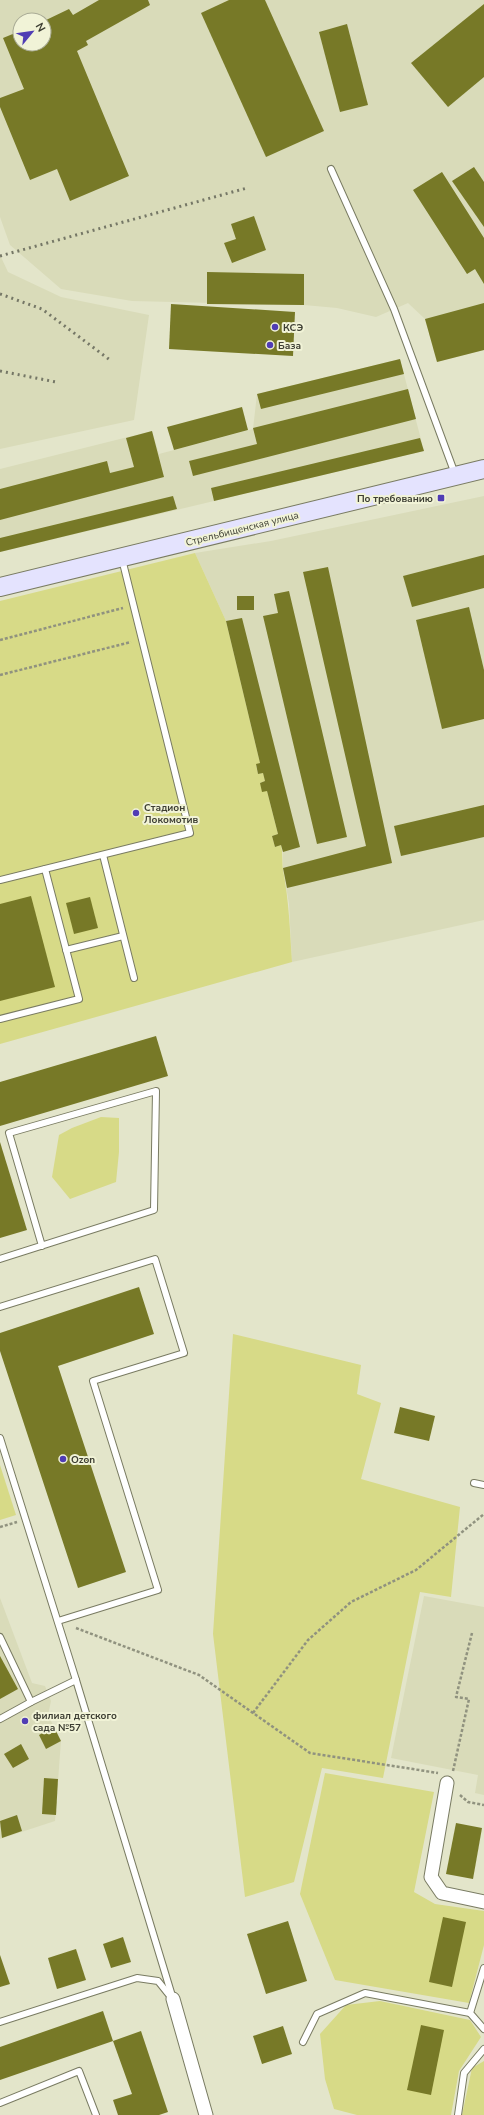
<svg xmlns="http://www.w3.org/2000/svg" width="484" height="2115" viewBox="0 0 484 2115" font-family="'Nunito Sans',sans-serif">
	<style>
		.built { fill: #d9dbb9; fill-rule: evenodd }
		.green { fill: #d7da87 }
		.building { fill: #777927 }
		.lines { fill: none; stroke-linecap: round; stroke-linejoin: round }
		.lane-casing { stroke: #797b62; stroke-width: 8 }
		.street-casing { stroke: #797b62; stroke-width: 15 }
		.secondary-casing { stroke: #797b62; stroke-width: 20 }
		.path { stroke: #90927f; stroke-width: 2.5; stroke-dasharray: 3 2; stroke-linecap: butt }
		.lane { stroke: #fff; stroke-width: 6 }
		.street { stroke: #fff; stroke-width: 13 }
		.secondary { stroke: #e4e3fe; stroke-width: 18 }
		.rail { stroke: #757766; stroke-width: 3; stroke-dasharray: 2 4; stroke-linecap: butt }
		.poi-dot { fill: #503db4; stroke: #f1f3d7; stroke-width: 1.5 }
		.labels { text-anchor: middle; stroke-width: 4; stroke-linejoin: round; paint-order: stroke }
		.poi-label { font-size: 10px; font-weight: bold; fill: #3d3e33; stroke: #f1f3d7; text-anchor: start }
		.street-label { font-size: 10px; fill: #3d3e33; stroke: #f1f3d7 }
	</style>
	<rect width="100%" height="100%" fill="#e3e5ca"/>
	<g class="built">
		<path d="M0 0H484V350L437 362 425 319 408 303 376 317 337 308 304 305 132 301 61 289 10 245 0 217ZM20 20H44V44H20Z"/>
		<polygon points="0,255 8,272 61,297 149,315 134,420 0,449"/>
		<polygon points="400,359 424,451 0,552 0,469 152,431 159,454 253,429 257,394"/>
		<polygon points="484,496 484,920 292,962 289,904 283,868 283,852 281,846 275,847 272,836 278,834 267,791 262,792 260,783 264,782 258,774 256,764 260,763 226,621 195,553 271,541"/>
		<polygon points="424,1596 484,1607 484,1795 475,1793 478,1775 391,1758"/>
		<polygon points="0,1598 32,1683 45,1686 51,1701 48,1715 61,1741 55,1821 0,1839"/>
	</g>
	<g class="green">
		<path d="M195 553 226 621 260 763 256 765 258 774 263 773 265 781 260 783 267 791 278 834 272 836 275 847 281 845C283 854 282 862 283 870 289 901 290 931 292 962L0 1044V601Z"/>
		<polygon points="101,1117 119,1118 119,1152 116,1182 70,1199 52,1177 59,1135 72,1128"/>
		<polygon points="233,1334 361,1365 357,1394 381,1403 361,1479 460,1507 451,1597 420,1592 383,1778 322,1768 294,1882 245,1897 213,1634"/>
		<polygon points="0,1465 16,1515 0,1520"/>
		<polygon points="325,1773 434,1792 414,1892 435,1904 484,1911 484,1945 469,2003 335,1980 300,1894"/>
		<polygon points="380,2001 470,2020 481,2037 459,2071 451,2115 357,2115 334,2109 325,2079 320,2034 346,2005"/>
		<polygon points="484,2061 484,2115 462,2115 472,2068"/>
	</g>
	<g class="building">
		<polygon points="99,0 148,0 150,5 86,41 88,45 77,51 129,176 70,201 57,169 30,180 0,107 0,98 24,89 3,38 20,31 20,44 44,44 44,21 69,9 73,15"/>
		<polygon points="229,0 265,0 324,131 266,157 201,13"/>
		<polygon points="484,4 484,77 448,107 411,63"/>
		<polygon points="347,24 368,105 340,112 319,32"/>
		<polygon points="474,167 484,182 484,227 452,181"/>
		<polygon points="442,172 484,238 484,284 475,269 467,274 413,190"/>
		<polygon points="254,216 266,250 232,263 224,243 236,239 231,224"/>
		<polygon points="207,272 304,274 304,305 207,304"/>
		<polygon points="484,303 484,350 437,362 425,319"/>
		<polygon points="171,304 295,312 293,356 169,349"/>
		<polygon points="400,359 404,374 261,409 257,394"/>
		<polygon points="408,389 416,419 193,476 189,461 257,444 253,428"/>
		<polygon points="242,407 248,430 174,450 167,427"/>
		<polygon points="152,431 164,477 0,520 0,489 107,461 110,473 134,467 126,438"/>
		<polygon points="420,438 424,451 214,501 211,488"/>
		<polygon points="173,496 177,509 0,552 0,538"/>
		<polygon points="484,555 484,588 412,607 403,576"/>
		<polygon points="328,567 392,863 287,888 283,868 366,846 303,572"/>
		<polygon points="289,591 347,837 317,844 263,616 278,613 274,594"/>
		<rect x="237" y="596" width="17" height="14"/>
		<polygon points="469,607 484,670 484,719 442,729 416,620"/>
		<polygon points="242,618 300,847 283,852 281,845 275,847 272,836 278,834 267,791 262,792 260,783 265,781 263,773 258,774 256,764 260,763 226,621"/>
		<polygon points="484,805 484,837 401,856 394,826"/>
		<polygon points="31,896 55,987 0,1001 0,904"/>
		<polygon points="90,897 98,928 74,934 66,903"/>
		<polygon points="156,1036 168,1076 0,1126 0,1082"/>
		<polygon points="0,1142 27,1230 0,1238"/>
		<polygon points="139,1287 154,1334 58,1366 126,1572 78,1588 0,1351 0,1333"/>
		<polygon points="400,1407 435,1416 429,1441 394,1433"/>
		<polygon points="0,1656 18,1689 0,1699"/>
		<polygon points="54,1727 61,1741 46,1749 39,1735"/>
		<polygon points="21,1744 29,1759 13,1768 4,1754"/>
		<polygon points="44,1778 58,1779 56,1815 42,1814"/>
		<polygon points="17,1815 22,1831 2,1838 0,1821"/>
		<polygon points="456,1823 482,1828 473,1879 446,1874"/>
		<polygon points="443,1917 466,1922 452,1987 429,1982"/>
		<polygon points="288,1921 307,1981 266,1994 247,1934"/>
		<polygon points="123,1937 131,1962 111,1968 103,1944"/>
		<polygon points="76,1949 86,1980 57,1989 48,1958"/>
		<polygon points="0,1955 10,1984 0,1987"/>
		<polygon points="103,2011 113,2041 141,2031 168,2112 159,2115 118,2115 113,2100 132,2094 113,2041 0,2080 0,2047"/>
		<polygon points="421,2025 444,2030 431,2095 407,2090"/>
		<polygon points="283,2026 292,2054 262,2064 253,2036"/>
	</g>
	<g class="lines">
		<g class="lane-casing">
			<g id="lane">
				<polyline points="331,169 394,309 455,474"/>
				<polyline points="103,855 134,978"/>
				<polyline points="0,880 190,833 122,559"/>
				<polyline points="66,950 123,936"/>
				<polyline points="0,1019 79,999 45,869"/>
				<polyline points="0,1259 154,1210 156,1091 9,1133 42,1246"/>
				<polyline points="0,1307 155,1259 184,1353 93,1381 158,1590 58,1621"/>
				<polyline points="0,1438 76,1680"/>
				<polyline points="474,1483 484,1485"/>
				<polyline points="0,1637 31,1702 0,1719"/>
				<polyline points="31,1702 76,1680 173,1999"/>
				<polyline points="484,1968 470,2013 484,2029"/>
				<polyline points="0,2022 137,1978 158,1981 170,1996"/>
				<polyline points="303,2042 317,2014 365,1993 470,2013"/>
				<polyline points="0,2103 79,2071 96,2115"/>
				<polyline points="458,2115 464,2073 484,2049"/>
			</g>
		</g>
		<g class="street-casing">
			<g id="street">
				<polyline points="447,1783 431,1877 442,1893 484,1902"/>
				<polyline points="173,1999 206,2115"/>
			</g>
		</g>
		<g class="secondary-casing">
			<polyline id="secondary" points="0,587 484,469"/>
		</g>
		<g class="path">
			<polyline points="0,640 123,608"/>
			<polyline points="0,675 131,642"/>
			<polyline points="0,1527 17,1522"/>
			<polyline points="76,1628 199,1675 310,1753 438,1773"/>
			<polyline points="253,1713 308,1640 351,1602 416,1570 484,1514"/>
			<polyline points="453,1771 469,1699 456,1697 472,1633"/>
			<polyline points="460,1795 468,1802 484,1805"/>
		</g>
		<use href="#lane" class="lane"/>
		<use href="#street" class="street"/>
		<use href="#secondary" class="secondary"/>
		<g class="rail">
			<polyline points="0,256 247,188"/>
			<polyline points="0,294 42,309 110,360"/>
			<polyline points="0,371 56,382"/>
		</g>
	</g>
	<g class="poi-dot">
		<circle cx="275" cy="327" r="4"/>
		<circle cx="270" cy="345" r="4"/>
		<rect x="437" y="494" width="8" height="8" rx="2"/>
		<circle cx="136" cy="813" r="4"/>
		<circle cx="63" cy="1459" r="4"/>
		<circle cx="25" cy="1721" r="4"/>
	</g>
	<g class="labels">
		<g class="poi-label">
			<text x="283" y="331">КСЭ</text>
			<text x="278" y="349">База</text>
			<text x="433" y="502" text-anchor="end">По требованию</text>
			<text x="144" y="811">Стадион<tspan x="144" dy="12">Локомотив</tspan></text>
			<text x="71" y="1463">Ozon</text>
			<text x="33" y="1719">филиал детского<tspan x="33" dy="12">сада №57</tspan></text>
		</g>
		<g class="street-label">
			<text transform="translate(242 528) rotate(-14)" y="4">Стрельбищенская улица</text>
		</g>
	</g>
	<g transform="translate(32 32) rotate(61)"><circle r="19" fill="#f1f3d7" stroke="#a9ab95"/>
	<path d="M0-3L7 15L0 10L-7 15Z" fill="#503db4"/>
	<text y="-6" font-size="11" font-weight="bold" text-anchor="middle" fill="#3d3e33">N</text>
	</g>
</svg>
